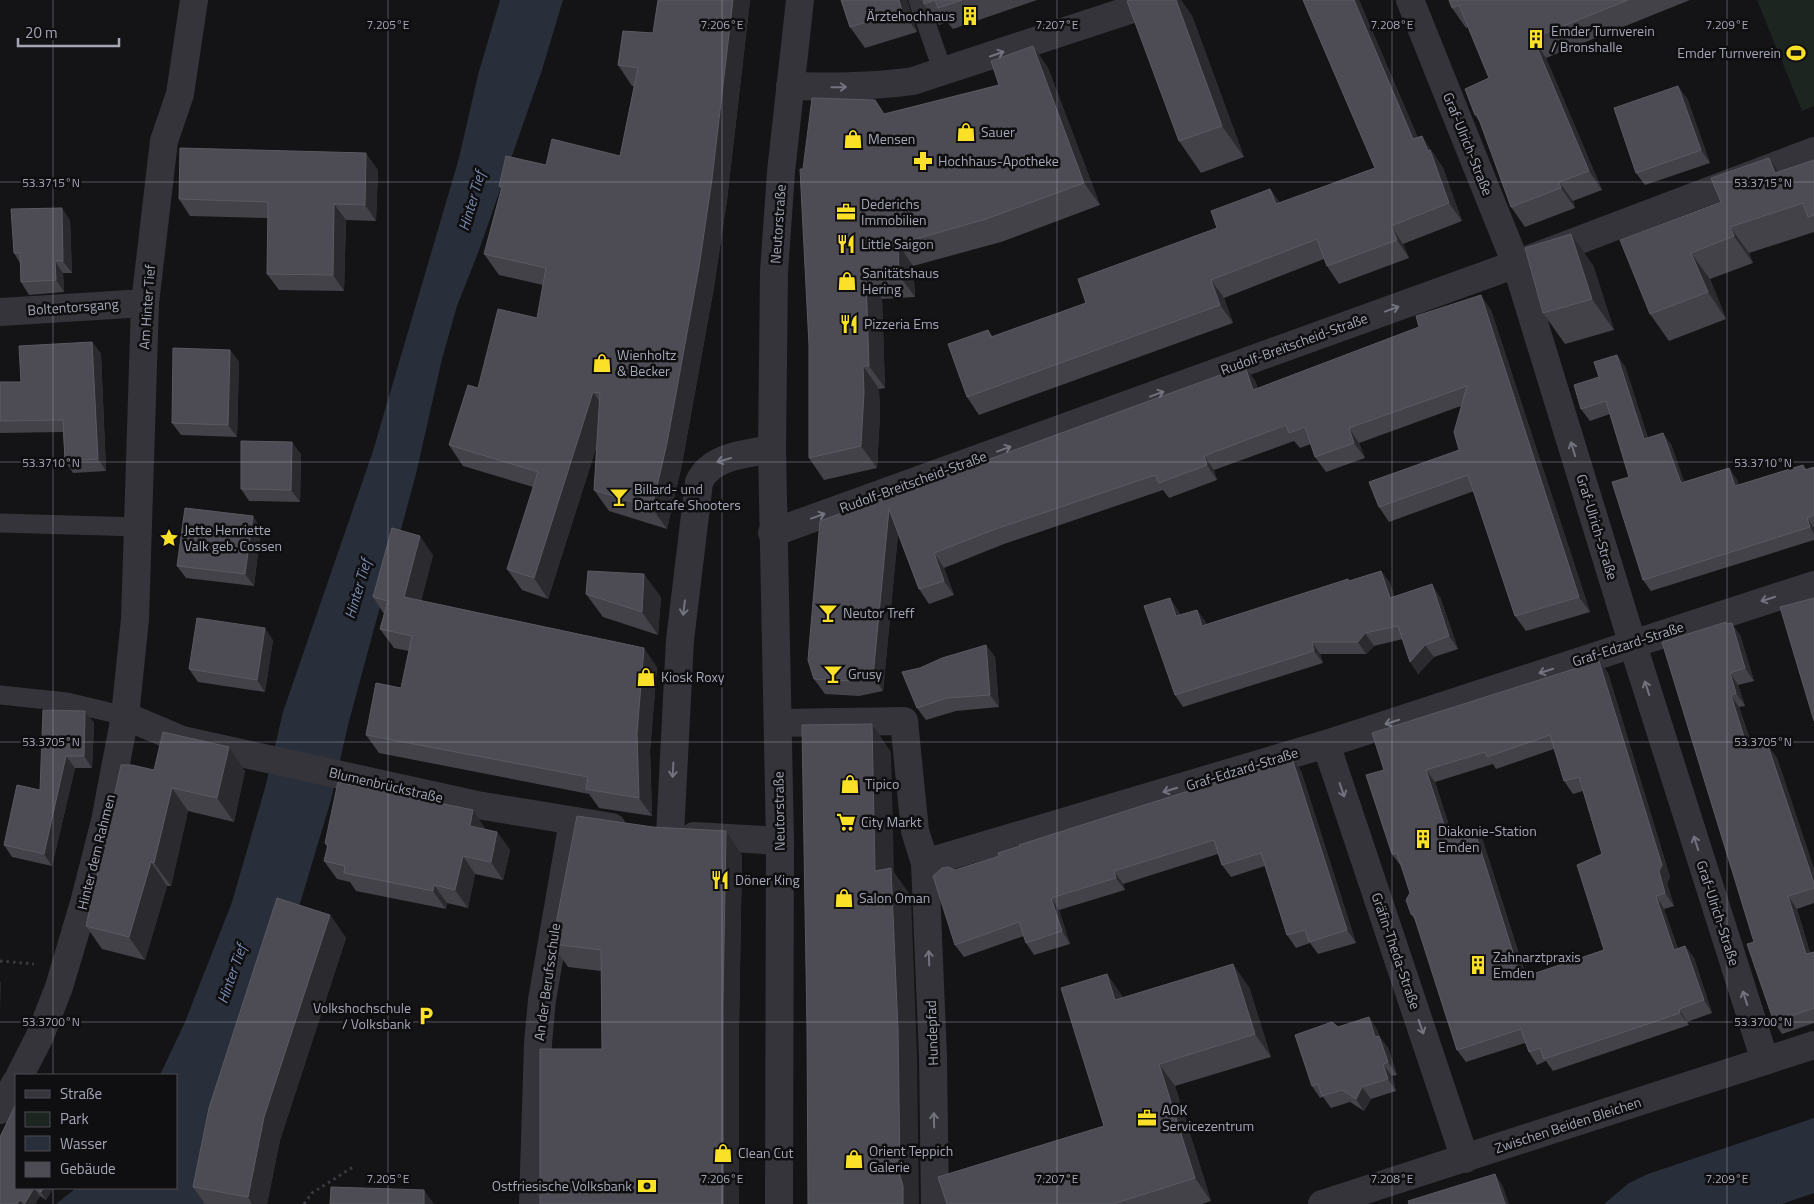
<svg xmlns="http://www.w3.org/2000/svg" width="1814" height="1204" viewBox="0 0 1814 1204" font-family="'Titillium Web',sans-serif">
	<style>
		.green { fill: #1d2520 }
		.water { fill: #292f3a }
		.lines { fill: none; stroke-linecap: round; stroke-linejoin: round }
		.path { stroke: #3a3b42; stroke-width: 3; stroke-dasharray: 2.5 4; stroke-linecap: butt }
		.service { stroke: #35343b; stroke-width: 19 }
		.minor { stroke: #35343b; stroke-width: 28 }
		.tertiary { stroke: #35343b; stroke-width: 28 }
		.wall { fill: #424248; fill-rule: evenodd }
		.shaded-wall { fill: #2b2a2f }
		.building { fill: #4d4c54; stroke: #5a5a63; fill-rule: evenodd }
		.oneway { stroke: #72737f }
		.ticks { fill: none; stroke: #a4a6b6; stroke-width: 1; stroke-opacity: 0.45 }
		.labels { text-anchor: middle; stroke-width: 5; stroke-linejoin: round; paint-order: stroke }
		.poi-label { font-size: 14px; fill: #a4a6b6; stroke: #0f0e10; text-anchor: start }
		.street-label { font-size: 14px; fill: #a4a6b6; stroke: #0f0e10 }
		.water-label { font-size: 15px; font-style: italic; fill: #798cb3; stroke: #0f0e10 }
		.ticks-label { font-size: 12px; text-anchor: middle; fill: #a4a6b6; stroke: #0f0e10; stroke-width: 5; stroke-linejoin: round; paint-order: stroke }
	</style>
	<rect width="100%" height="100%" fill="#141315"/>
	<polygon class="green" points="1757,0 1814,0 1814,106 1802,111"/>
	<g class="water">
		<polygon points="500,0 563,0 542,70 478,253 457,306 442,359 416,474 348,725 331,800 210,1204 56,1204 76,1188 176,1188 176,1075 160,1075 185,1022 232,902 265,788 283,712 373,451 459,158 478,75"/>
		<polygon points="1814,1118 1814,1193 1782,1204 1604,1204 1629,1183 1648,1174"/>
	</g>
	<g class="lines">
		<g class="path">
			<polyline points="0,961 34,964"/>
			<polyline points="304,1204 312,1193 353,1167"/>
		</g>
		<g class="service">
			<polyline points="918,0 943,72"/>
			<polyline points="0,523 139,527"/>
			<polyline points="0,695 67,702 125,716"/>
		</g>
		<g class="minor">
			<polyline points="1410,0 1516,264 1632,642 1765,1061"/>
			<path d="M790 86C832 87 872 87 913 81L1160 0"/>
			<polyline points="0,312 145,303"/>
			<polyline points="772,533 1516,264 1814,151"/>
			<polyline points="125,716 182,740 477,805 612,827"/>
			<polyline points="778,723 904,721 915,831 925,863 1326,744 1814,585"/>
			<polyline points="1326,744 1465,1159"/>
			<path d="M670 835 680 640 699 482C711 456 745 454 772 449"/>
			<polyline points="694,836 780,841"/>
			<polyline points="925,863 933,1057 935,1204"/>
			<polyline points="20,1075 40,1036 59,987 84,903 105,821 125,716 135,619 145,303 164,141 180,94 194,0"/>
			<polyline points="0,1110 16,1082"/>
			<polyline points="533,1204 538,1043 542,1000 573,821"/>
		</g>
		<g class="tertiary">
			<polyline points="779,1204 780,841 772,449 774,272 781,172 800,0"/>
			<polyline points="1322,1204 1814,1045"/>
		</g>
	</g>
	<g class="wall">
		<polygon points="658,0 750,0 727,200 714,287 682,464 667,529 609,511 594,490 597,445 548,599 522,590 507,569 533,487 463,466 449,445 478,388 537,318 543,285 499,275 484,254 501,189 499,186 546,165 620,156 634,86 632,86 618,65 653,33"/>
		<polygon points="841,0 907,0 917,32 865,48 850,27"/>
		<polygon points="923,0 1037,0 953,29 947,22 939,25 924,4"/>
		<polygon points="1130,0 1181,0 1192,16 1244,157 1201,173 1179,141"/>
		<polygon points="1359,0 1418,138 1434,154 1436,158 1443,168 1462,221 1403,244 1409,258 1339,284 1327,266 1324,259 1224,298 1233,323 979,415 967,397 988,330 993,337 1086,303 1217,228 1270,189 1280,203 1375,168"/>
		<polygon points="1449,0 1690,0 1546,58 1602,190 1573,201 1575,208 1525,227 1511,207 1481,124 1475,115 1489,78 1468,27 1466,28 1452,8"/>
		<polygon points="1033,46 1048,68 1100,205 1001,242 913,266 915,297 882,299 885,388 879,389 880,415 877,468 824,480 809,458 809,345 803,169 885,114 999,85"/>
		<polygon points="1687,98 1710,163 1645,185 1636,173"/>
		<polygon points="1769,158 1779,172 1814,160 1814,232 1749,253 1753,263 1710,279 1726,319 1669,341 1650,314 1721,202"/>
		<polygon points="378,170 376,221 346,220 344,291 279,290 267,274 268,218 190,216 179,199"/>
		<polygon points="70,220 72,273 63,273 64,292 29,295 21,282 20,263 14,253"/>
		<polygon points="1593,265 1614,330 1565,344 1543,313"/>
		<polygon points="1491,310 1590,612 1526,631 1515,616 1474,491 1389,522 1379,507 1459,450 1461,406 1359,443 1365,458 1326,472 1315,457 1311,444 1300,448 1294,441 1214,470 1217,480 1169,498 1163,490 1004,544 944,568 954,595 929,604 919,589 898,534 883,691 859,696 825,694 814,679 820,521 1245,366 1255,381 1258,389"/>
		<polygon points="92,342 101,354 106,471 73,473 65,461 63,432 0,433 0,382 21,382"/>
		<polygon points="230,350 239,362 237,437 181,435 172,423"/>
		<polygon points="1625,366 1648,438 1671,444 1684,482 1729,468 1737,480 1739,485 1803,465 1807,470 1814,467 1814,540 1651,591 1643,580 1629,477 1610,414 1590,421 1581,409 1599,377"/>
		<polygon points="301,454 300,502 249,501 241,489"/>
		<polygon points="261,528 254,586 186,578 177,566"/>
		<polygon points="433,555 421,601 657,667 650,751 652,816 599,808 589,794 379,753 366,735 401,688 409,651 394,648 380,629 384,614 373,597"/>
		<polygon points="1381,571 1390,583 1394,596 1440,597 1458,649 1434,657 1418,674 1403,639 1374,646 1366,654 1320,654 1323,663 1183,707 1175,695 1178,610 1180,615 1197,610 1206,624 1350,581"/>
		<polygon points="586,594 661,597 658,635 603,617"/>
		<polygon points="1727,624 1740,635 1754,681 1738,685 1745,706 1739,707 1753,749 1768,746 1777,758 1814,869 1814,903 1797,909 1810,953 1814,952 1814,1023 1782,1034 1774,1022 1754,942 1662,642"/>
		<polygon points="273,640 265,692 198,682 189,669"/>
		<polygon points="986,645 995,657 999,707 956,711 926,720 917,708 920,668"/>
		<path d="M1599 661 1608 673 1670 877 1667 883 1674 906 1664 909 1678 949 1685 946 1694 958 1712 1013 1687 1022 1689 1025 1553 1071 1546 1061 1537 1065 1529 1052 1525 1043 1466 1062 1457 1050 1416 921 1411 914 1410 893 1402 866H1401L1392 854 1384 770ZM1554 749 1564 781 1573 794 1583 791 1602 854 1604 950 1526 976 1483 841 1474 829 1452 835 1435 782 1493 764 1496 769Z"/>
		<polygon points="85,711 94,723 92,768 75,768 52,866 12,857 4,845 40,790"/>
		<polygon points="1292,758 1301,771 1356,943 1318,954 1310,943 1296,948 1287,935 1265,866 1231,877 1222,865 1218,854 1123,884 1125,890 1059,910 1070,944 1034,955 1026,943 1024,936 964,957 955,945 955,870 999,856 1020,846"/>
		<polygon points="154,770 245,771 234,822 188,811 171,886 167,886 145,960 102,949 86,926"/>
		<polygon points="485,828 485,829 497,832 510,850 503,880 475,874 468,908 447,903 446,909 356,891 350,882 337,879 324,861 327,847 325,843"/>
		<polygon points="742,855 739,1026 739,1204 602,1049 601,971 568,967 552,944"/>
		<polygon points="330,915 346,938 280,1140 267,1204 205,1204 193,1187"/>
		<polygon points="1107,974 1123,998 1249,987 1271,1057 1175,1086 1211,1201 1202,1204 947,1204 1104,1126"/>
		<polygon points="1338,1027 1377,1029 1379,1036 1388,1048 1397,1075 1392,1076 1396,1091 1371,1099 1364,1111 1350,1102 1331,1108 1323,1097 1320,1098 1312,1086"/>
		<polygon points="0,1137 53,1188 46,1200 40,1196 35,1204 0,1204"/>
	</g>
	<g class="shaded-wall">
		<polygon points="733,0 750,0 727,200 714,287 682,464 667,529 652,508"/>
		<polygon points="899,0 907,0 917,32 902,11"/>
		<polygon points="1176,0 1181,0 1192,16 1244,157 1222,126"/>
		<polygon points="1354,0 1359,0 1426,157 1413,139"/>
		<polygon points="1533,38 1546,58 1602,190 1589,171"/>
		<polygon points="1033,46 1048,68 1100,205 1084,183"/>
		<polygon points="1678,86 1687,98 1710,163 1701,150"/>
		<polygon points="1422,136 1443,168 1462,221 1449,203"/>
		<polygon points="366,153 378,170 376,221 365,205"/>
		<polygon points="1769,158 1788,184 1775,173"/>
		<polygon points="1559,182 1573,201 1575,208 1561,188"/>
		<polygon points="1270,189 1282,207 1276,204"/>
		<polygon points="334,204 346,220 344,291 333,275"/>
		<polygon points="62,208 70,220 72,273 63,261"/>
		<polygon points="1391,226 1403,244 1409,258 1397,240"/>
		<polygon points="1730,227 1749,253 1753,263 1734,236"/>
		<polygon points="1571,234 1593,265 1614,330 1592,299"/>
		<polygon points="898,244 913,266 915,297 899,275"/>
		<polygon points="1691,253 1710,279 1726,319 1708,292"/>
		<polygon points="55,261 63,273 64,292 56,280"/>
		<polygon points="866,277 882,299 885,388 869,366"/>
		<polygon points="1211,280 1224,298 1233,323 1220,305"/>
		<polygon points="1481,295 1491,310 1590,612 1579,597"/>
		<polygon points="92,342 101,354 106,471 98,459"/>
		<polygon points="230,350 239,362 237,437 228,425"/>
		<polygon points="1617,355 1625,366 1652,450 1644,439"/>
		<polygon points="863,366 879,389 880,415 877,468 861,446"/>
		<polygon points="1245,366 1255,381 1264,405 1253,390"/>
		<polygon points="593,392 607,413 548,599 534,578"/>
		<polygon points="1349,428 1359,443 1365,458 1354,443"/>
		<polygon points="1663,433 1671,444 1689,494 1681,483"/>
		<polygon points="292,442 301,454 300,502 291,490"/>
		<polygon points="1204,456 1214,470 1217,480 1207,465"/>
		<polygon points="1729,468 1737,480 1743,498 1735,486"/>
		<polygon points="889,509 899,524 883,691 873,676"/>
		<polygon points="253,516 261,528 254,586 245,574"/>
		<polygon points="1807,518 1814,528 1814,534 1810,527"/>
		<polygon points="420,536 433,555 417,616 404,597"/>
		<polygon points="934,553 944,568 954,595 944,581"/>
		<polygon points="1381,571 1390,583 1398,610 1390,598"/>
		<polygon points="644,574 661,597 658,635 642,612"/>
		<polygon points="1432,584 1440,597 1458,649 1449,636"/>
		<polygon points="1170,598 1178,610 1184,628 1176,616"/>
		<polygon points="1197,610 1206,622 1211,638 1202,626"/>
		<polygon points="1732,623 1740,635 1754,681 1745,668"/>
		<polygon points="265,628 273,640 265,692 257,680"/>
		<polygon points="1365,633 1374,646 1366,654 1358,642"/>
		<polygon points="1312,642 1320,654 1323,663 1314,651"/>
		<polygon points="986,645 995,657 999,707 990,695"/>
		<polygon points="1425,645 1434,657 1418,674 1410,662"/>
		<polygon points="644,648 657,667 650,751 652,816 639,798 637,733"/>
		<polygon points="1599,661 1608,673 1670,877 1667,883 1674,906 1665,893"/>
		<polygon points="1730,673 1738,685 1745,706 1736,693"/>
		<polygon points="1731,695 1739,707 1757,762 1748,750"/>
		<polygon points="85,711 94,723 92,768 84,756"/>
		<polygon points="872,724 891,752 894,872 911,896 917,1057 919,1204 903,1204 900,1176 875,871"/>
		<polygon points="1768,746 1777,758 1814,869 1814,883"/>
		<polygon points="229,747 245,771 234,822 217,798"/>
		<polygon points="66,756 75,768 52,866 44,854"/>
		<polygon points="1292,758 1301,771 1356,943 1347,930"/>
		<polygon points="1426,770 1435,782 1457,849 1448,837"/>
		<polygon points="172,788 188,811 171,886 154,863"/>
		<polygon points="473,810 485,828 482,843 470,826"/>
		<polygon points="1474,829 1483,841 1530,990 1521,978"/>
		<polygon points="726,831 742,855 739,1026 739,1204 723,1204 723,1003"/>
		<polygon points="497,832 510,850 503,880 491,862"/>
		<polygon points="463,856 475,874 468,908 455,890"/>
		<polygon points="151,862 167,886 145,960 129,937"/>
		<polygon points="1114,871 1123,884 1125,890 1116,878"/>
		<polygon points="434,885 447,903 446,909 433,891"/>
		<polygon points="1656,896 1664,909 1682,962 1674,950"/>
		<polygon points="1788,896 1797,909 1814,965 1806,954"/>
		<polygon points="1051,898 1059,910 1070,944 1062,931"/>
		<polygon points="330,915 346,938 280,1140 267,1204 252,1204 248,1197 264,1117"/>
		<polygon points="1685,946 1694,958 1712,1013 1704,1000"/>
		<polygon points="1233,964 1249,987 1271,1057 1255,1034"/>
		<polygon points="1107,974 1123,997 1131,1023 1115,1000"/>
		<polygon points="0,981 1,983 0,1012"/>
		<polygon points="1679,1009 1687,1022 1689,1025 1680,1013"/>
		<polygon points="1369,1017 1377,1029 1379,1036 1388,1048 1397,1075 1388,1062 1375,1037"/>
		<polygon points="1159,1064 1175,1086 1211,1201 1195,1178"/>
		<polygon points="1383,1064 1392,1076 1396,1091 1388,1079"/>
		<polygon points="1362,1087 1371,1099 1364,1111 1356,1099"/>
		<polygon points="1495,1174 1503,1186 1509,1204 1505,1204"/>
		<polygon points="34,1188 40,1196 35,1204 26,1204 25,1203"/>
		<polygon points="43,1188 53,1188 46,1200 41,1192"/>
		<polygon points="424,1190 434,1204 424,1204"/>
		<polygon points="20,1200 23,1204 17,1204"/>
	</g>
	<g class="building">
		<polygon points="658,0 733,0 712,179 699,267 667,443 652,508 594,490 600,393 593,392 534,578 507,569 538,472 449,445 468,385 478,388 498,309 537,318 546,268 484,254 502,187 499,186 506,156 546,165 552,139 620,156 638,68 618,65 623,31 653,33"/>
		<polygon points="841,0 899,0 902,11 850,27"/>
		<polygon points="923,0 962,0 938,8 935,0 924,4"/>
		<polygon points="1130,0 1176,0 1222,126 1179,141 1127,1"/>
		<polygon points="1303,0 1354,0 1413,139 1422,136 1428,151 1430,150 1449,203 1391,226 1397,240 1327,266 1317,239 1211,280 1220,305 967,397 948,344 988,330 991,337 1086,303 1078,279 1217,228 1211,211 1270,189 1276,204 1375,168"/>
		<polygon points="1449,0 1628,0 1533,38 1589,171 1559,182 1561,188 1511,207 1477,114 1475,115 1465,89 1489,78 1459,5 1452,8"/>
		<polygon points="1033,46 1084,183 986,219 898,244 899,275 866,277 869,366 863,366 864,392 861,446 809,458 809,345 800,169 803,169 812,98 875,100 884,114 999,85 991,61"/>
		<polygon points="1678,86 1701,150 1636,173 1614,108"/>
		<polygon points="180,148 366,153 365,205 334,204 333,275 267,274 268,202 179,199"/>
		<polygon points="1769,158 1775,173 1814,160 1814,215 1808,217 1803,203 1730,227 1734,236 1691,253 1708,292 1650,314 1620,240 1721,202 1711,178"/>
		<polygon points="62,208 63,261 55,261 56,280 21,282 20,253 14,253 11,209"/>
		<polygon points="1571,234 1592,299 1543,313 1525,248"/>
		<polygon points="1481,295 1579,597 1515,616 1468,475 1379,507 1369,482 1459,450 1454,432 1467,386 1349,428 1354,443 1315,457 1305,427 1289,433 1286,425 1204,456 1207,465 1159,483 1155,475 993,530 934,553 944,581 919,589 889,509 873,676 849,681 814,679 808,660 820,521 1245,366 1253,390 1419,327 1416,316"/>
		<polygon points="92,342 98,459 65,461 63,420 0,421 0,382 21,382 19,346"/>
		<polygon points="173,348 230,350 228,425 172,423"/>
		<polygon points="1617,355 1644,439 1663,433 1681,483 1729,468 1735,486 1803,465 1805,470 1814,467 1814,515 1807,518 1810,527 1643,580 1612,482 1629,477 1606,401 1581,409 1574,385 1599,377 1594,362"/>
		<polygon points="241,441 292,442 291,490 241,489"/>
		<polygon points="185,508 253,516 245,574 177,566"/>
		<polygon points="392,528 420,536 404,597 644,648 637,733 639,798 586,789 588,777 366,735 376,683 401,688 412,636 380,629 388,601 373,597"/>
		<polygon points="588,571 644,574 642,612 586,594"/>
		<polygon points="1381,571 1390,598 1432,584 1449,636 1425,645 1410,662 1398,626 1365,633 1358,642 1312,642 1314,651 1175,695 1144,606 1170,598 1176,616 1197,610 1202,626 1348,579 1349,581"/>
		<polygon points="1814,598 1814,721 1780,607"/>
		<polygon points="197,618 265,628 257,680 189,669"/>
		<polygon points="1726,622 1726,624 1732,623 1745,668 1730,673 1736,693 1731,695 1748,750 1768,746 1814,883 1814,888 1788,896 1806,954 1814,952 1814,1008 1774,1022 1747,944 1754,942 1662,642"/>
		<polygon points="986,645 990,695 947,698 917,708 902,672 920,668 942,658"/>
		<path d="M1599 661 1662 865 1659 871 1665 893 1656 896 1674 950 1685 946 1704 1000 1679 1009 1680 1013 1544 1059 1540 1048 1529 1052 1521 1029 1457 1050 1414 916 1411 914 1406 900 1410 893 1397 853 1392 854 1366 775 1384 770 1372 733ZM1550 735 1564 781 1579 777 1602 854 1577 865 1604 950 1521 978 1474 829 1448 837 1426 770 1485 752 1487 757Z"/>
		<polygon points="43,710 85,711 84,756 66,756 44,854 4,845 17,785 40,790"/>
		<polygon points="872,724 875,871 891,868 898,1030 900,1176 903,1186 903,1204 808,1204 807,1027 802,725"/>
		<polygon points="163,732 229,747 217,798 172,788 154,863 151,862 129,937 86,926 121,765 132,765 154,770"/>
		<polygon points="1292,758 1347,930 1309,942 1305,930 1287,935 1261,853 1222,865 1214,840 1114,871 1116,878 1051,898 1062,931 1026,943 1019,922 955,945 933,876 942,868 948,867 955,870 999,856 998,853 1020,846 1019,845"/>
		<polygon points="338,782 473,810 470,826 497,832 491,862 463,856 455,890 434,885 433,891 344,873 345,866 324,861 328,845 325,843"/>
		<polygon points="577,816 653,827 726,831 723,1003 723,1204 540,1204 540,1049 602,1049 601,950 552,944"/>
		<polygon points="277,898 330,915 264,1117 248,1197 193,1187 209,1108"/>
		<polygon points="1233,964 1255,1034 1159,1064 1195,1178 1113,1204 947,1204 938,1177 1104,1126 1061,988 1107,974 1115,1000"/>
		<polygon points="1369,1017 1375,1037 1379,1036 1388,1062 1383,1064 1388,1079 1362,1087 1356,1099 1342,1090 1322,1096 1318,1084 1312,1086 1295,1035 1332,1022 1338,1027"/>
		<polygon points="16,1104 16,1188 43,1188 41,1192 34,1188 25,1203 20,1200 17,1204 0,1204 0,1137"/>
		<polygon points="1495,1174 1505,1204 1409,1204 1408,1201"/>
		<polygon points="331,1187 424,1190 424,1204 330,1204"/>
	</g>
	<defs><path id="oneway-shaft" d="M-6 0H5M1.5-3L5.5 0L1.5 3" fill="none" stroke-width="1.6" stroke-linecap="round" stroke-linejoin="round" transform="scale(1.25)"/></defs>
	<g class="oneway">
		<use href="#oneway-shaft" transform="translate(997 54) rotate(-19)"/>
		<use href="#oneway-shaft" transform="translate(839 87) rotate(-1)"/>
		<use href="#oneway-shaft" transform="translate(1392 309) rotate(-20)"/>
		<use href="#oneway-shaft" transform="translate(1157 394) rotate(-20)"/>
		<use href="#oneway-shaft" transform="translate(1004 449) rotate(-20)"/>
		<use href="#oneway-shaft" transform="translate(1573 449) rotate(-107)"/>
		<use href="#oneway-shaft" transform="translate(724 460) rotate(164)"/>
		<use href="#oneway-shaft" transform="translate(818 516) rotate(-20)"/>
		<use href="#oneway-shaft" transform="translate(1768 599) rotate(162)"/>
		<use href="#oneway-shaft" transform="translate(684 608) rotate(97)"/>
		<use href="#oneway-shaft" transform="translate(1546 671) rotate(162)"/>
		<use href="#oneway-shaft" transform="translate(1647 688) rotate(-108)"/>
		<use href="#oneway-shaft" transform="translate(1392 722) rotate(162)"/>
		<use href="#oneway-shaft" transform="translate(673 770) rotate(93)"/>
		<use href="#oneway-shaft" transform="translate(1170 790) rotate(163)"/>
		<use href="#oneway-shaft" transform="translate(1342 790) rotate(71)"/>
		<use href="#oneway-shaft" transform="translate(1696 843) rotate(-108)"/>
		<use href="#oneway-shaft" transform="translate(929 958) rotate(-92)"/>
		<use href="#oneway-shaft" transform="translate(1745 998) rotate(-108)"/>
		<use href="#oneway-shaft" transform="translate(1421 1027) rotate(71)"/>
		<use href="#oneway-shaft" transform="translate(934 1120) rotate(-91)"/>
	</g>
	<path class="ticks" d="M53 0V1075M388 0V1204M722 0V1204M1057 0V1204M1392 0V1204M1727 0V1204M0 182H1814M0 462H1814M0 742H1814M0 1022H1814M53 1188V1204"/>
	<defs>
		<g id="building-bare" transform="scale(1.5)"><path d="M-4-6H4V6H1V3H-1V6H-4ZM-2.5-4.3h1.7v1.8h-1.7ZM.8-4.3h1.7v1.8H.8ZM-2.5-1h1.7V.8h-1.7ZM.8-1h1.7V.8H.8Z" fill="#fae027" stroke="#0f0e10" stroke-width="2.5" paint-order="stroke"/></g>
		<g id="stadium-bare" transform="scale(1.5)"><path d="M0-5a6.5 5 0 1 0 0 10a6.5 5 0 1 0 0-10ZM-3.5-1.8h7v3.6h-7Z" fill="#fae027" stroke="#0f0e10" stroke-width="2.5" paint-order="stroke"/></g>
		<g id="shop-bare" transform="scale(1.5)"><path d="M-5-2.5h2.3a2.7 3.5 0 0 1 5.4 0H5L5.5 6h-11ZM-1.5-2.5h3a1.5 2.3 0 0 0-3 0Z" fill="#fae027" stroke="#0f0e10" stroke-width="2.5" paint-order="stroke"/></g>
		<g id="pharmacy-bare" transform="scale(1.5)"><path d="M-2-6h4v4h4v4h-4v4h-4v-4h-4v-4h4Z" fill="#fae027" stroke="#0f0e10" stroke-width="2.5" paint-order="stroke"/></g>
		<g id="office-bare" transform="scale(1.5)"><path d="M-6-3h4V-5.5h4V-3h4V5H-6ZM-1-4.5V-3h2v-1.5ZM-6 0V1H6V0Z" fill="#fae027" stroke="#0f0e10" stroke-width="2.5" paint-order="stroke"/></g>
		<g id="restaurant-bare" transform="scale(1.5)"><path d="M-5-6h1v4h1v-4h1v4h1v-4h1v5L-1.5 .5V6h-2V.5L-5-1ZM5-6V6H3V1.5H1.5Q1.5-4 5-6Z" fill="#fae027" stroke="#0f0e10" stroke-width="2.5" paint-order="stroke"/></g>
		<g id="bar-bare" transform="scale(1.5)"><path d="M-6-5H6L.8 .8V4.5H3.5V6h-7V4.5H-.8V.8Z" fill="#fae027" stroke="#0f0e10" stroke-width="2.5" paint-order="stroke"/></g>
		<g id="sight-bare" transform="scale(1.5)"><path d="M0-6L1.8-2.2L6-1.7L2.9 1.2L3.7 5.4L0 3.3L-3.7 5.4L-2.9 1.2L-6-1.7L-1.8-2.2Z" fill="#fae027" stroke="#0f0e10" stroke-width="2.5" paint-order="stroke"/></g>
		<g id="supermarket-bare" transform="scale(1.5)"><path d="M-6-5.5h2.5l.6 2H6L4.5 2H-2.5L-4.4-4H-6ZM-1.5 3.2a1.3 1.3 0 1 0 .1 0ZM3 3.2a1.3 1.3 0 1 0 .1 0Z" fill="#fae027" stroke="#0f0e10" stroke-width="2.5" paint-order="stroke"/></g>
		<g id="parking-bare" transform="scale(1.5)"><path d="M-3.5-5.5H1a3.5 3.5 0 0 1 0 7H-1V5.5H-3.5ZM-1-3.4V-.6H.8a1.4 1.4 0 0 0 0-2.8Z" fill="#fae027" stroke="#0f0e10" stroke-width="2.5" paint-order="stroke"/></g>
		<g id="bank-bare" transform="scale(1.5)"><path d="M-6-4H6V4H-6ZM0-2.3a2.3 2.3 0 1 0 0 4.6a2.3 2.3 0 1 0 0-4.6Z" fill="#fae027" stroke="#0f0e10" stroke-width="2.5" paint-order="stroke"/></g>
	</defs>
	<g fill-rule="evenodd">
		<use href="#building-bare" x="970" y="16"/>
		<use href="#building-bare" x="1536" y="39"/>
		<use href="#stadium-bare" x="1796" y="53"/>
		<use href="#shop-bare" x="966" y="132"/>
		<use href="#shop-bare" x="853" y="139"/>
		<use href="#pharmacy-bare" x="923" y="161"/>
		<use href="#office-bare" x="846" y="212"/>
		<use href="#restaurant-bare" x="846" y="244"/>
		<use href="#shop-bare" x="847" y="281"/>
		<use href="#restaurant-bare" x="849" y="324"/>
		<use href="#shop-bare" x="602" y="363"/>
		<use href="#bar-bare" x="619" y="497"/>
		<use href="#sight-bare" x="169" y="538"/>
		<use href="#bar-bare" x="828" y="613"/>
		<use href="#bar-bare" x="833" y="674"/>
		<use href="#shop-bare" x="646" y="677"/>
		<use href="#shop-bare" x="850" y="784"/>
		<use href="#supermarket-bare" x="846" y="822"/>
		<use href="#building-bare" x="1423" y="839"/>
		<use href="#restaurant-bare" x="720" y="880"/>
		<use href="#shop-bare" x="844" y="898"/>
		<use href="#building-bare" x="1478" y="965"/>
		<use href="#parking-bare" x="426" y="1016"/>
		<use href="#office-bare" x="1147" y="1118"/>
		<use href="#shop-bare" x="723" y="1153"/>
		<use href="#shop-bare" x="854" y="1159"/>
		<use href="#bank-bare" x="647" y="1186"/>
	</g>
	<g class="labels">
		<g class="poi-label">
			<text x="955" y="21" text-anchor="end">Ärztehochhaus</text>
			<text x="1551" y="36">Emder Turnverein<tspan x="1551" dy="16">/ Bronshalle</tspan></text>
			<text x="1781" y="58" text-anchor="end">Emder Turnverein</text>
			<text x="981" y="137">Sauer</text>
			<text x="868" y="144">Mensen</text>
			<text x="938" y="166">Hochhaus-Apotheke</text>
			<text x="861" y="209">Dederichs<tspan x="861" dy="16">Immobilien</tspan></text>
			<text x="861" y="249">Little Saigon</text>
			<text x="862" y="278">Sanitätshaus<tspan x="862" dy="16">Hering</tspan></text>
			<text x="864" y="329">Pizzeria Ems</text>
			<text x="617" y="360">Wienholtz<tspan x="617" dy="16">&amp; Becker</tspan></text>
			<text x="634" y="494">Billard- und<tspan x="634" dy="16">Dartcafe Shooters</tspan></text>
			<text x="184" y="535">Jette Henriette<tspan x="184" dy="16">Valk geb. Cossen</tspan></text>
			<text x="843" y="618">Neutor Treff</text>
			<text x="848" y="679">Grusy</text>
			<text x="661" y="682">Kiosk Roxy</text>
			<text x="865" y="789">Tipico</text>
			<text x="861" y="827">City Markt</text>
			<text x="1438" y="836">Diakonie-Station<tspan x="1438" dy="16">Emden</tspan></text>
			<text x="735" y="885">Döner King</text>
			<text x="859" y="903">Salon Oman</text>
			<text x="1493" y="962">Zahnarztpraxis<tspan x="1493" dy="16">Emden</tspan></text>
			<text x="411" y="1013" text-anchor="end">Volkshochschule<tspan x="411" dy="16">/ Volksbank</tspan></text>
			<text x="1162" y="1115">AOK<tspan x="1162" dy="16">Servicezentrum</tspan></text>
			<text x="869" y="1156">Orient Teppich<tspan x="869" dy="16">Galerie</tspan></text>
			<text x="738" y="1158">Clean Cut</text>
			<text x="632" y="1191" text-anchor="end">Ostfriesische Volksbank</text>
		</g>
		<g class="street-label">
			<text transform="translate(1468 144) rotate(68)" y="5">Graf-Ulrich-Straße</text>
			<text transform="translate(778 224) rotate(-86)" y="5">Neutorstraße</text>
			<text transform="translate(73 307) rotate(-4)" y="5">Boltentorsgang</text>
			<text transform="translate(147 307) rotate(-86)" y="5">Am Hinter Tief</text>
			<text transform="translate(1294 344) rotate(-20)" y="5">Rudolf-Breitscheid-Straße</text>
			<text transform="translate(913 482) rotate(-20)" y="5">Rudolf-Breitscheid-Straße</text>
			<text transform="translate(1597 527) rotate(73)" y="5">Graf-Ulrich-Straße</text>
			<text transform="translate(1628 644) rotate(-18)" y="5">Graf-Edzard-Straße</text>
			<text transform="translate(1242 769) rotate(-17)" y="5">Graf-Edzard-Straße</text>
			<text transform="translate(386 785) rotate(13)" y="5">Blumenbrückstraße</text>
			<text transform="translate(779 811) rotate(-91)" y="5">Neutorstraße</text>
			<text transform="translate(96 852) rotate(-76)" y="5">Hinter dem Rahmen</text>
			<text transform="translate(1718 913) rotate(72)" y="5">Graf-Ulrich-Straße</text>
			<text transform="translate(1396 951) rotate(71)" y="5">Gräfin-Theda-Straße</text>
			<text transform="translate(547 982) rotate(-82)" y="5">An der Berufsschule</text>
			<text transform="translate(932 1033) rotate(-92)" y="5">Hundepfad</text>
			<text transform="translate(1568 1125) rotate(-18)" y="5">Zwischen Beiden Bleichen</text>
		</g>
		<g class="water-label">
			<text transform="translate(472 201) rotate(-74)" y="5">Hinter Tief</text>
			<text transform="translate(358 589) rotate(-74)" y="5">Hinter Tief</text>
			<text transform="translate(232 974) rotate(-71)" y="5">Hinter Tief</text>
		</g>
	</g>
	<g class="ticks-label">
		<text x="388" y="29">7.205°E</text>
		<text x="722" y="29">7.206°E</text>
		<text x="1057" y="29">7.207°E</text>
		<text x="1392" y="29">7.208°E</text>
		<text x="1727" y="29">7.209°E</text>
		<text x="51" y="187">53.3715°N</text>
		<text x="1763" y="187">53.3715°N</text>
		<text x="51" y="467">53.3710°N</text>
		<text x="1763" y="467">53.3710°N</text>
		<text x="51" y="746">53.3705°N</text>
		<text x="1763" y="746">53.3705°N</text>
		<text x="51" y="1026">53.3700°N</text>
		<text x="1763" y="1026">53.3700°N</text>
		<text x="388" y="1183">7.205°E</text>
		<text x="722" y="1183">7.206°E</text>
		<text x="1057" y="1183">7.207°E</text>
		<text x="1392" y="1183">7.208°E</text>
		<text x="1727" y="1183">7.209°E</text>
	</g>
	<rect x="15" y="1074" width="162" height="115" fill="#0f0e10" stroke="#4b4b52"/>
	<rect x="25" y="1090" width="25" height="8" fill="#35343b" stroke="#4b4b52"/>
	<text x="60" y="1099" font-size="15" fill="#a4a6b6">Straße</text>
	<rect x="25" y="1112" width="25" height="15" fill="#1d2520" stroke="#4b4b52"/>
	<text x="60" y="1124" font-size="15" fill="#a4a6b6">Park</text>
	<rect x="25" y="1136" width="25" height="15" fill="#292f3a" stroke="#4b4b52"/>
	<text x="60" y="1149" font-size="15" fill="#a4a6b6">Wasser</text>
	<rect x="25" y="1162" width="25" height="15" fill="#4d4c54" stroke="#4b4b52"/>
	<text x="60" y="1174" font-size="15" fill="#a4a6b6">Gebäude</text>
	<path d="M18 38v8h101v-8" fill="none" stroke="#a4a6b6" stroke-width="2.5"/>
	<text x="25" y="38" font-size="15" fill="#a4a6b6" stroke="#0f0e10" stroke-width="4" paint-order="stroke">20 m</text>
</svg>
